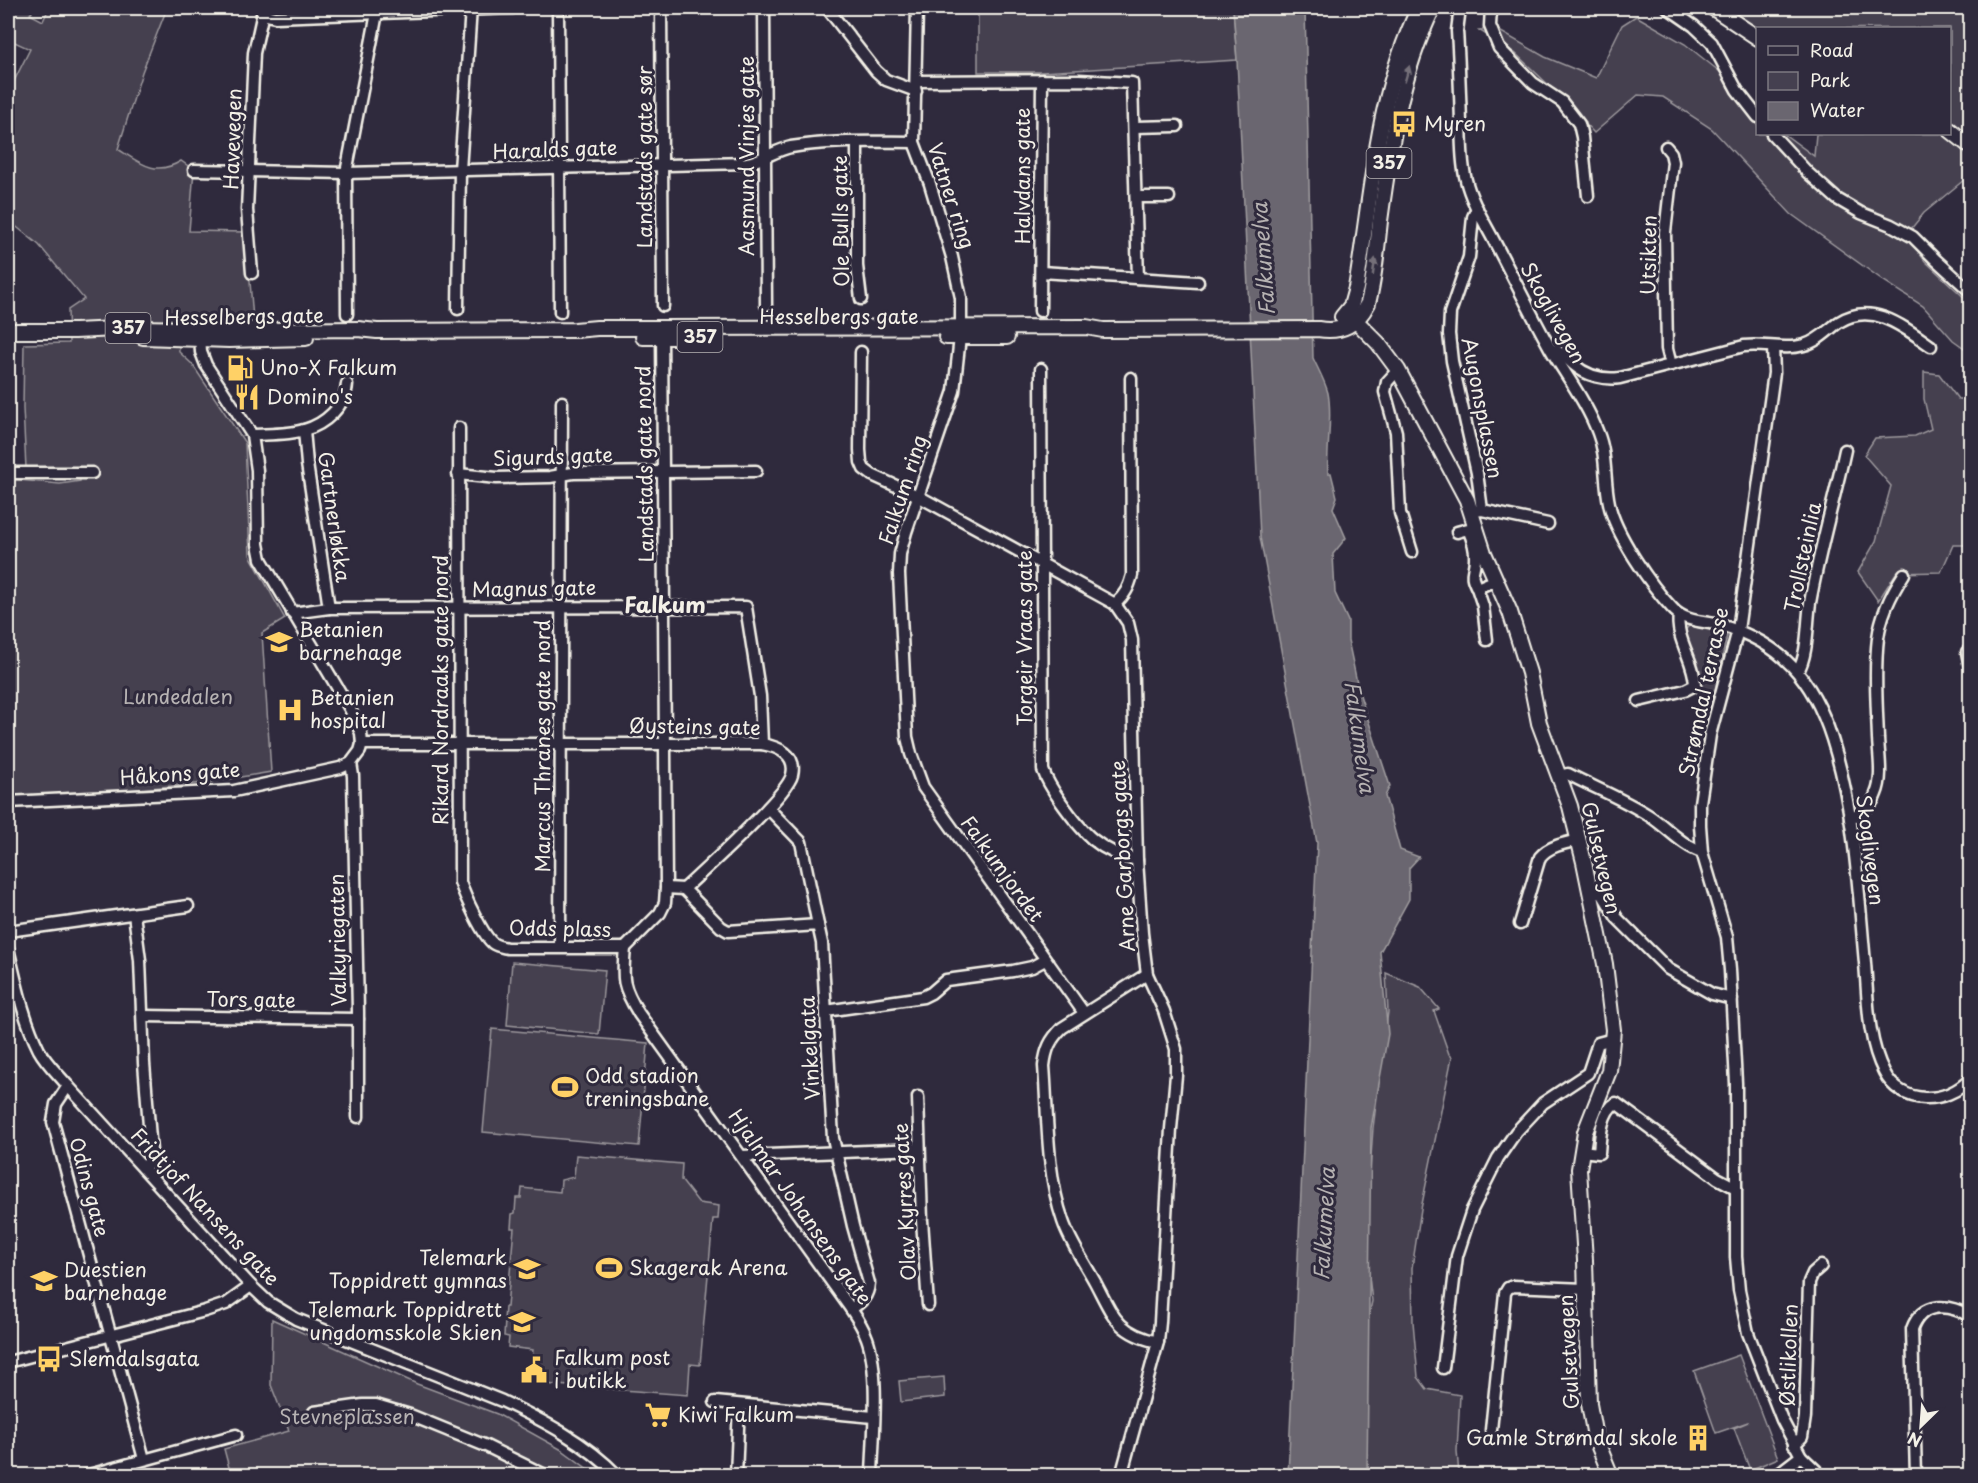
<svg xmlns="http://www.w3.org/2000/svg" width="1978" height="1483" viewBox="0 0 1978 1483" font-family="'Playpen Sans',sans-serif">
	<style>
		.green { fill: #454050; stroke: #9c989c; stroke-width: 1.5 }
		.water { fill: #6a6670; stroke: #a19ea0; stroke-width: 1.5 }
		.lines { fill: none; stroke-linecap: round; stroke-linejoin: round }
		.minor-casing { stroke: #f4f1e8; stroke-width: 15 }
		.major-casing { stroke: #f4f1e8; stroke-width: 18 }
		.minor { stroke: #2f2a3d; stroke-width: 10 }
		.major { stroke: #2f2a3d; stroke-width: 14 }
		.oneway { fill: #747079 }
		.labels { text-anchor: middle; stroke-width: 6; stroke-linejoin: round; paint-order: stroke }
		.shield { fill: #2f2a3d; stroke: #b9b5b5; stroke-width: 1.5 }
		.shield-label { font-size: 18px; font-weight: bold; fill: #f4f1e8 }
		.poi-label { font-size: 20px; fill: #f4f1e8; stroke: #2f2a3d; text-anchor: start }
		.street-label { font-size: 20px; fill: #f4f1e8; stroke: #2f2a3d }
		.park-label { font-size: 20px; fill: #b7b3b3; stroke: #2f2a3d }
		.water-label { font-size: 21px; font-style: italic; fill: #b6b2b2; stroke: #2f2a3d }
		.quarter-label { font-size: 22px; font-weight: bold; fill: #f4f1e8; stroke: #2f2a3d }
	</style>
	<rect width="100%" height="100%" fill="#2f2a3d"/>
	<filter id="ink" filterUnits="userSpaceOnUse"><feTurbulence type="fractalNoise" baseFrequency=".0167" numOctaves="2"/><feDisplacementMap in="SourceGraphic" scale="12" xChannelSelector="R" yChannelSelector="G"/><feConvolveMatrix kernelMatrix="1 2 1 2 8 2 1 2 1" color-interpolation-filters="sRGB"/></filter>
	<g filter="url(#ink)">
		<g class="green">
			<path d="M8 8H26L32 12 30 14 43 21 49 8H167L142 72 118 149C140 163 155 177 181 161L194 170 189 231 246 232 253 319 222 314 178 315 179 352 192 364 245 443 250 555 285 619 262 633 271 772 205 783 8 801 9 479 60 484 80 481V467L26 468 23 408 24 344 69 343 68 310 84 299 39 245 8 220V84L13 83 30 49 8 39Z"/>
			<polygon points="978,8 1233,8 1237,60 1042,72 978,72"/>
			<polygon points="1725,8 1970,8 1970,175 1924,213 1906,235 1925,261 1970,303 1970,352 1953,340 1923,306 1884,281 1791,214 1712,129 1663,97 1638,95 1594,133 1556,92 1515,53 1479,30 1496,29 1545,57 1596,78 1622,25 1636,16 1685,44 1729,79 1757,110 1758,134 1784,134 1814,156 1816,134 1950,134 1950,28 1757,29"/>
			<polygon points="1924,372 1939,374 1958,399 1970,399 1970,545 1953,545 1941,572 1896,573 1878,601 1858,572 1876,541 1891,486 1864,455 1875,438 1915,436 1931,429 1924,399"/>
			<polygon points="1689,626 1724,632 1727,636 1705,735 1697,691 1700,680 1685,630"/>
			<polygon points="512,962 605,970 599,1034 507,1025"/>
			<polygon points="1386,973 1420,987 1439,1009 1434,1011 1449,1054 1452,1057 1421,1209 1412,1268 1413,1322 1418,1377 1427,1389 1460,1395 1457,1451 1459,1475 1369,1475 1360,1360 1372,1301 1365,1243 1373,1128 1388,1012"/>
			<polygon points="492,1029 648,1043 639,1146 483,1132"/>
			<polygon points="576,1155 682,1164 681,1180 699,1203 719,1206 718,1219 713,1219 700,1365 690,1364 688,1395 530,1383 533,1350 508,1347 509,1337 504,1336 505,1321 504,1321 505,1307 507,1307 514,1228 511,1228 512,1214 515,1213 516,1198 521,1198 522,1188 560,1192 561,1180 574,1177"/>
			<polygon points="272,1319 417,1384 497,1414 562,1450 596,1475 231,1475 224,1449 289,1431 271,1385"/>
			<polygon points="1739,1355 1778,1458 1750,1470 1734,1428 1748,1422 1716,1433 1694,1371"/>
			<polygon points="944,1377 945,1397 901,1402 899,1381"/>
		</g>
		<path class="water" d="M1233 8H1305L1313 358C1318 369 1325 381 1328 393 1333 418 1326 447 1328 473H1331L1337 497 1333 508 1346 538 1333 554 1335 593 1348 621V640L1359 692 1390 786 1385 796 1400 850 1419 857 1409 868V899L1380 952 1388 1034 1371 1128 1367 1475H1288L1317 843 1260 537 1237 60Z"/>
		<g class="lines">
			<g class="minor-casing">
				<g id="minor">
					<polyline points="558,8 560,312"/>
					<polyline points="661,8 663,306"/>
					<polyline points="764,8 766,305"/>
					<polyline points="827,8 876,71 886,80 916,91"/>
					<polyline points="917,8 914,142 930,184 952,257 961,298 961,328 954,391 906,532 900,554 899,574 907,737 911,754 923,787 1084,1013"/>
					<path d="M1460 8 1457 31C1459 61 1460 92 1461 122 1462 141 1461 162 1466 180 1471 201 1483 220 1493 239 1512 275 1530 312 1550 348 1566 376 1587 403 1598 433 1607 455 1604 480 1609 503 1614 532 1651 586 1672 608 1684 622 1703 621 1720 625 1781 642 1813 679 1832 739 1855 811 1858 889 1865 963 1868 999 1867 1039 1884 1072 1901 1106 1946 1105 1970 1079"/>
					<polyline points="1491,8 1490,26 1499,48 1533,83 1562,102 1579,124 1582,137 1588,196"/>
					<polyline points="1668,8 1694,26 1712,43 1737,90 1758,117"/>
					<polyline points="262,14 275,17 513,8"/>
					<polyline points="917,81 1079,80 1132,83 1138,278"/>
					<polyline points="1134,127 1177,126"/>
					<polyline points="1772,134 1808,173 1837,199 1861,213 1891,225 1913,237 1936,260 1970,291"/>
					<polyline points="857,143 857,266 861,299"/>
					<polyline points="1666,147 1671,153 1673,162 1665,232 1667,349 1671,365"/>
					<path d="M194 170 346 173 747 163C763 160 776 150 791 147 831 140 874 142 914 142"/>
					<polyline points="1136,197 1169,197"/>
					<polyline points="1477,208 1473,217 1469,257 1450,313 1449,334 1452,361 1477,473 1482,510"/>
					<polyline points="1041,272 1198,282"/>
					<polyline points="252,273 247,210 254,53 264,8"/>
					<polyline points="458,309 460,170 471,8"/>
					<polyline points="1040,311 1042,80"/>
					<polyline points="347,314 346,173 378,8"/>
					<polyline points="1773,347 1774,373 1738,630 1710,735 1700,803 1700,825 1702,852 1727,937 1730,970 1736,1083 1736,1257 1739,1290 1748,1333 1782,1420 1801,1456 1822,1476"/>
					<path d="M1551 349C1561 351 1567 359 1574 365 1587 376 1604 380 1620 378L1744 346C1764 343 1784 351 1804 345 1817 342 1828 330 1839 322 1872 301 1904 327 1931 346"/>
					<polyline points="861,352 860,450 861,462 864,469 872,475 918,496 1115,604"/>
					<path d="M1041 369 1043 770C1047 782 1054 792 1061 802 1083 833 1099 852 1137 860"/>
					<polyline points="1398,370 1387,382 1385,392 1396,432 1400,513 1412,552"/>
					<path d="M459 428 460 882C464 894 483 937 494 944 497 946 503 947 507 948H625"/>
					<polyline points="304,430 307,464 329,608"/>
					<path d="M252 435C268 434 288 435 304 430 324 425 346 406 347 384"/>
					<polyline points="8,473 92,473"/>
					<polyline points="458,474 497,478 550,477 573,473 756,471"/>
					<polyline points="1475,511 1482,510 1548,524"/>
					<path d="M1457 532 1468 529C1472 538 1476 549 1475 559 1474 574 1469 573 1477 588"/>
					<polyline points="292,613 329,608 746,607 760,696 762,744"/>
					<polyline points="1487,640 1483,606 1477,588 1496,580"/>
					<polyline points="1967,652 1970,667"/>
					<path d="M1798 671C1808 655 1807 623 1810 603 1819 551 1834 501 1845 450"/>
					<path d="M1639 701 1685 690 1695 685C1695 661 1675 639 1679 615"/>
					<path d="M362 744H762C778 747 797 754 792 775 787 796 704 870 684 889L666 888"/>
					<polyline points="351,763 353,776 358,1011 358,1117"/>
					<path d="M1559 776 1568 774C1595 788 1623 799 1648 815 1666 826 1682 846 1702 852"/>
					<polyline points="8,802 234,791 340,768 351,763 360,751 362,744 361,733 350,709 261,559 258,544 257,470 252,435 206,365 201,352 200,334"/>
					<polyline points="768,808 801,842 818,925"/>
					<path d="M1850 819C1861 814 1872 806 1876 794 1883 778 1879 757 1878 739 1877 706 1874 671 1878 638 1881 614 1891 594 1904 574"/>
					<polyline points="1589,888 1596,888 1600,890 1617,918 1668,969 1712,994 1732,999"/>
					<path d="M684 889 721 927 728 931 818 925 822 943 833 1138 853 1226 869 1283C868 1296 862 1302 851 1309"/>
					<polyline points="134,914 140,960 144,1063 151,1151 150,1159 145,1168"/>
					<path d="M1520 924 1540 857C1549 846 1565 843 1579 840"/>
					<polyline points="8,931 188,906"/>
					<polyline points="560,947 562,402"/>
					<path d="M8 948C16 982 23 1018 39 1050 46 1063 59 1075 68 1086L251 1286 268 1302 296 1319 502 1401C544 1421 585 1442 618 1476"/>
					<polyline points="625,948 660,913 665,903 666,888 662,331"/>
					<path d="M625 948C622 980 622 986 639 1014L851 1309C857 1318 863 1327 867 1338 880 1374 873 1436 872 1476"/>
					<path d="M1147 974 1062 1028C1050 1040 1046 1049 1044 1066 1048 1117 1046 1172 1063 1221 1070 1242 1084 1262 1095 1282 1113 1316 1117 1333 1158 1342"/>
					<polyline points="826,1011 923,997 931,993 946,980 1013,971 1032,967 1045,960"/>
					<polyline points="143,1016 358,1019"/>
					<polyline points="68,1086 56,1104 53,1122 144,1459"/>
					<polyline points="918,1097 922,1220 928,1305"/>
					<path d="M1581 1151 1599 1153C1600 1138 1601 1111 1616 1103L1717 1178 1736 1188"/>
					<polyline points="742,1156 918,1149"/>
					<polyline points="8,1362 205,1311 226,1304 251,1286"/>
					<polyline points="1443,1368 1457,1256 1472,1210 1498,1158 1516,1132 1543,1103 1588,1073 1598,1043 1613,1039"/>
					<polyline points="715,1402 873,1417"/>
					<polyline points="314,1412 363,1405 376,1405 410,1415 486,1446 547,1476"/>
					<polyline points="1491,1430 1505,1293 1508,1288 1513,1286 1585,1289"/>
					<polyline points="1794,1445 1802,1437 1805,1417 1809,1282 1813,1273 1821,1266"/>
					<polyline points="85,1476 236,1435"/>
					<polyline points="736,1476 739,1405"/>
					<path d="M1121 1476 1158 1342 1160 1322 1171 1129 1176 1075V1049L1164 1011 1147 974 1142 933 1137 860 1132 640 1128 623 1115 604C1125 595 1129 587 1132 575L1131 378"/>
					<polyline points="1775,1476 1801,1456"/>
					<path d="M1916 1476 1912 1329C1922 1301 1948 1304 1970 1316"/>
				</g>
			</g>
			<g class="major-casing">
				<g id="major">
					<polyline points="1713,8 1758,38"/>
					<polyline points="1950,130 1970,146"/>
					<polyline points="1347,312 1378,343 1398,370 1467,500 1484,553 1510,612 1529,673 1539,723 1570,806 1584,862 1605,964 1613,1030 1609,1071 1585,1132 1579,1169 1585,1260 1589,1404 1595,1437 1611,1476"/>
					<path d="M1342 317 1351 306 1356 288C1372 193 1376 96 1419 8"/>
					<path d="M8 331H75L136 328 260 330 358 329 377 331 575 330 597 328H662L1086 327 1103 330 1318 329C1342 333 1357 325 1368 303 1375 277 1377 248 1380 221 1390 148 1400 75 1433 8"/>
					<polyline points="143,337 229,340 306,338"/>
					<polyline points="643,337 701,337"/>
					<polyline points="946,337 1007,337"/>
				</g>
			</g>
			<use href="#minor" class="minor"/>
			<use href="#major" class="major"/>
		</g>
		<defs><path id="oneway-solid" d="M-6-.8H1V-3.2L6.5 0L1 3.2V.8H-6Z" transform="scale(1.5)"/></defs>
		<g class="oneway">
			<use href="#oneway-solid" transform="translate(1407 74) rotate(-74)"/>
			<use href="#oneway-solid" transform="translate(1374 267) rotate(-82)"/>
		</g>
	</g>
	<defs>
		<g id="bus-bare" transform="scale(2.07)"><path d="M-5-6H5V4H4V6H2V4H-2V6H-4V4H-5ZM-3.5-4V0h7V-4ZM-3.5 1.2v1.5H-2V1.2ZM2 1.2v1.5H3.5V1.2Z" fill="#ffd166" stroke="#2f2a3d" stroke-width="2.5" paint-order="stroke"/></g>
		<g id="fuel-bare" transform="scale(2.07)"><path d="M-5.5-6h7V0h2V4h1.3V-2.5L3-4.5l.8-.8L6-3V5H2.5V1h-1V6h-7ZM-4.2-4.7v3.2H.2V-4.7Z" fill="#ffd166" stroke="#2f2a3d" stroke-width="2.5" paint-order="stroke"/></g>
		<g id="restaurant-bare" transform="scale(2.07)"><path d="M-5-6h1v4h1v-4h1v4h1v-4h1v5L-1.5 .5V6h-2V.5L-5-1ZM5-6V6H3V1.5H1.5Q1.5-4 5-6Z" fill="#ffd166" stroke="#2f2a3d" stroke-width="2.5" paint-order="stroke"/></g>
		<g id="school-bare" transform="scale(2.07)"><path d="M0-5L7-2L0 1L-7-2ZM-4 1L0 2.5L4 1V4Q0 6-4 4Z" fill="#ffd166" stroke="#2f2a3d" stroke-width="2.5" paint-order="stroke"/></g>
		<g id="hospital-bare" transform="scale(2.07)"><path d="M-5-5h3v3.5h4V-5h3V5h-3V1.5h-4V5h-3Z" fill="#ffd166" stroke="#2f2a3d" stroke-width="2.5" paint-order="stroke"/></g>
		<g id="stadium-bare" transform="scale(2.07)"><path d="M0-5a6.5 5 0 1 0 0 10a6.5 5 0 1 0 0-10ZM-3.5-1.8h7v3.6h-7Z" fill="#ffd166" stroke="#2f2a3d" stroke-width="2.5" paint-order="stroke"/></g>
		<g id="civic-bare" transform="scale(2.07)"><path d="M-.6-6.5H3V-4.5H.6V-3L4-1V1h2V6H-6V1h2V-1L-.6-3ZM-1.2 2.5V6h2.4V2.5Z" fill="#ffd166" stroke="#2f2a3d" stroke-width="2.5" paint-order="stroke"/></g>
		<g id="supermarket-bare" transform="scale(2.07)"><path d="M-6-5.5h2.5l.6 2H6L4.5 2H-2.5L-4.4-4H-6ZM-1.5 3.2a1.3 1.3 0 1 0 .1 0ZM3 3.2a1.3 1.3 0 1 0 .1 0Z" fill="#ffd166" stroke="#2f2a3d" stroke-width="2.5" paint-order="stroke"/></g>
		<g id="building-bare" transform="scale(2.07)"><path d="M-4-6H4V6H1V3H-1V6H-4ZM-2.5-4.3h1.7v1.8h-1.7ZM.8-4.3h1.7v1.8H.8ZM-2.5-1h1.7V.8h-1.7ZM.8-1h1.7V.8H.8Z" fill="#ffd166" stroke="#2f2a3d" stroke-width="2.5" paint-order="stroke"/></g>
	</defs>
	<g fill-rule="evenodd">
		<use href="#bus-bare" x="1404" y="124"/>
		<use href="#fuel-bare" x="240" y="368"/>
		<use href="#restaurant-bare" x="247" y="397"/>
		<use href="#school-bare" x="279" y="642"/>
		<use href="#hospital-bare" x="290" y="710"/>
		<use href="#stadium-bare" x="565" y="1087"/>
		<use href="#stadium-bare" x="609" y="1268"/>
		<use href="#school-bare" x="527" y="1269"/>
		<use href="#school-bare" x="44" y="1281"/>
		<use href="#school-bare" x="522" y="1322"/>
		<use href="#bus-bare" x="49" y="1359"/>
		<use href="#civic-bare" x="534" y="1370"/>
		<use href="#supermarket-bare" x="658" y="1415"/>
		<use href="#building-bare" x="1698" y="1438"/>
	</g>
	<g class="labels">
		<g class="shield">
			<rect x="1366.5" y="148" width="45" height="30" rx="4.5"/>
			<rect x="105.5" y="313" width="45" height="30" rx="4.5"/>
			<rect x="677.5" y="322" width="45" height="30" rx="4.5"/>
		</g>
		<g class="shield-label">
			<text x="1389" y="169">357</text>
			<text x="128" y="334">357</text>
			<text x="700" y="343">357</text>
		</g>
		<g class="poi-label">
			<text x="1424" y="131">Myren</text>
			<text x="260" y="375">Uno-X Falkum</text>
			<text x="267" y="404">Domino's</text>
			<text x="299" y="637">Betanien<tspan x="299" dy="23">barnehage</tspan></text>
			<text x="310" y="705">Betanien<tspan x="310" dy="23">hospital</tspan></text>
			<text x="585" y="1083">Odd stadion<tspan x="585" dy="23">treningsbane</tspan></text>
			<text x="507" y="1265" text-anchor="end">Telemark<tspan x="507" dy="23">Toppidrett gymnas</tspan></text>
			<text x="629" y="1275">Skagerak Arena</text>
			<text x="64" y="1277">Duestien<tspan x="64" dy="23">barnehage</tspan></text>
			<text x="502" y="1317" text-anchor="end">Telemark Toppidrett<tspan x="502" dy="23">ungdomsskole Skien</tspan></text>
			<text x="554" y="1365">Falkum post<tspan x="554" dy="23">i butikk</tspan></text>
			<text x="69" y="1366">Slemdalsgata</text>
			<text x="678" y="1422">Kiwi Falkum</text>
			<text x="1678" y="1445" text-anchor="end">Gamle Strømdal skole</text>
		</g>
		<g class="street-label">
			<text transform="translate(233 139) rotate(-88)" y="7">Havevegen</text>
			<text transform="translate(555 150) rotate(-2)" y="7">Haralds gate</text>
			<text transform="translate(747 156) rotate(-90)" y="7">Aasmund Vinjes gate</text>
			<text transform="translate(645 157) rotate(-90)" y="7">Landstads gate sør</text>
			<text transform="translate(1023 176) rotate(-90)" y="7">Halvdans gate</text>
			<text transform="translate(951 196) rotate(72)" y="7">Vatner ring</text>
			<text transform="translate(841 221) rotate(-91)" y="7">Ole Bulls gate</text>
			<text transform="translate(1649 255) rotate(-89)" y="7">Utsikten</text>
			<text transform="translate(1553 313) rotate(61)" y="7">Skoglivegen</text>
			<text transform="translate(244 317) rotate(-1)" y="7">Hesselbergs gate</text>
			<text x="839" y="324">Hesselbergs gate</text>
			<text transform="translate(1482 408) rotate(79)" y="7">Augonsplassen</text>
			<text transform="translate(553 457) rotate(-2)" y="7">Sigurds gate</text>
			<text transform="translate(645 464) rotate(-91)" y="7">Landstads gate nord</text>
			<text transform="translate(903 490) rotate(-72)" y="7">Falkum ring</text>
			<text transform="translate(334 517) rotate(82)" y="7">Gartnerløkka</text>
			<text transform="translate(1803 557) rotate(-78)" y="7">Trollsteinlia</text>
			<text transform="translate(534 589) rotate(-1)" y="7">Magnus gate</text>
			<text transform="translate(1025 638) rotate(-90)" y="7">Torgeir Vraas gate</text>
			<text transform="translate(441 690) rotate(-90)" y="7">Rikard Nordraaks gate nord</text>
			<text transform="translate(1704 692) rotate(-78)" y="7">Strømdal terrasse</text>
			<text transform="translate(695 727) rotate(1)" y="7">Øysteins gate</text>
			<text transform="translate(543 746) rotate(-90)" y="7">Marcus Thranes gate nord</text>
			<text transform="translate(180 774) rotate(-4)" y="7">Håkons gate</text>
			<text transform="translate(1870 850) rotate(83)" y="7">Skoglivegen</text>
			<text transform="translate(1123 856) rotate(-93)" y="7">Arne Garborgs gate</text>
			<text transform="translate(1601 858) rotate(77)" y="7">Gulsetvegen</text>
			<text transform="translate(1002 869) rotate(54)" y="7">Falkumjordet</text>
			<text transform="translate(560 929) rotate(1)" y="7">Odds plass</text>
			<text transform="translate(338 940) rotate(-91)" y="7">Valkyriegaten</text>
			<text transform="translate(251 1000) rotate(1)" y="7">Tors gate</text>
			<text transform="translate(810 1048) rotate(-93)" y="7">Vinkelgata</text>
			<text transform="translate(89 1187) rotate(75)" y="7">Odins gate</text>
			<text transform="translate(905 1202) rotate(-93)" y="7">Olav Kyrres gate</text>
			<text transform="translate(205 1207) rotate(47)" y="7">Fridtjof Nansens gate</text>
			<text transform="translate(800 1207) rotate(55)" y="7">Hjalmar Johansens gate</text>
			<text transform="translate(1569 1352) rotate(-93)" y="7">Gulsetvegen</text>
			<text transform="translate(1789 1355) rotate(-88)" y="7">Østlikollen</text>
		</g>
		<g class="park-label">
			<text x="178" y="704">Lundedalen</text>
			<text x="347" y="1424">Stevneplassen</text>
		</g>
		<g class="water-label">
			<text transform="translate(1264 259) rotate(-94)" y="7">Falkumelva</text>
			<text transform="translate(1359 737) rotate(82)" y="7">Falkumelva</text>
			<text transform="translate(1325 1224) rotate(-87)" y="7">Falkumelva</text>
		</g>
		<g class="quarter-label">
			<text x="665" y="613">Falkum</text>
		</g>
	</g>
	<rect width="1978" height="1483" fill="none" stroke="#2f2a3d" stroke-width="30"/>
	<rect x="15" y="15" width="1948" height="1453" fill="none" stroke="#f4f1e8" stroke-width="2" filter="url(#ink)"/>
	<rect x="1756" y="27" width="195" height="108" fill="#2f2a3d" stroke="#7e7a81" stroke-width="1.5"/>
	<rect x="1768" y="46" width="30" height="9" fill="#2f2a3d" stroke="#7e7a81" stroke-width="1.5"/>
	<text x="1810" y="57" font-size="18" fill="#f4f1e8">Road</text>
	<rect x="1768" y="72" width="30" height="18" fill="#454050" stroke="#7e7a81" stroke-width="1.5"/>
	<text x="1810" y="87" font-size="18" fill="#f4f1e8">Park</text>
	<rect x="1768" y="102" width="30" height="18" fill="#6a6670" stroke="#7e7a81" stroke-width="1.5"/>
	<text x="1810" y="117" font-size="18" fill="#f4f1e8">Water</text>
	<g transform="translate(1921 1426) rotate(205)" stroke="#2f2a3d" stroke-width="4.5" paint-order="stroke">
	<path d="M0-4.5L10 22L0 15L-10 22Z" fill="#f4f1e8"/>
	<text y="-9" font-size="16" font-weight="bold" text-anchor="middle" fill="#f4f1e8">N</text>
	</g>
</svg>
